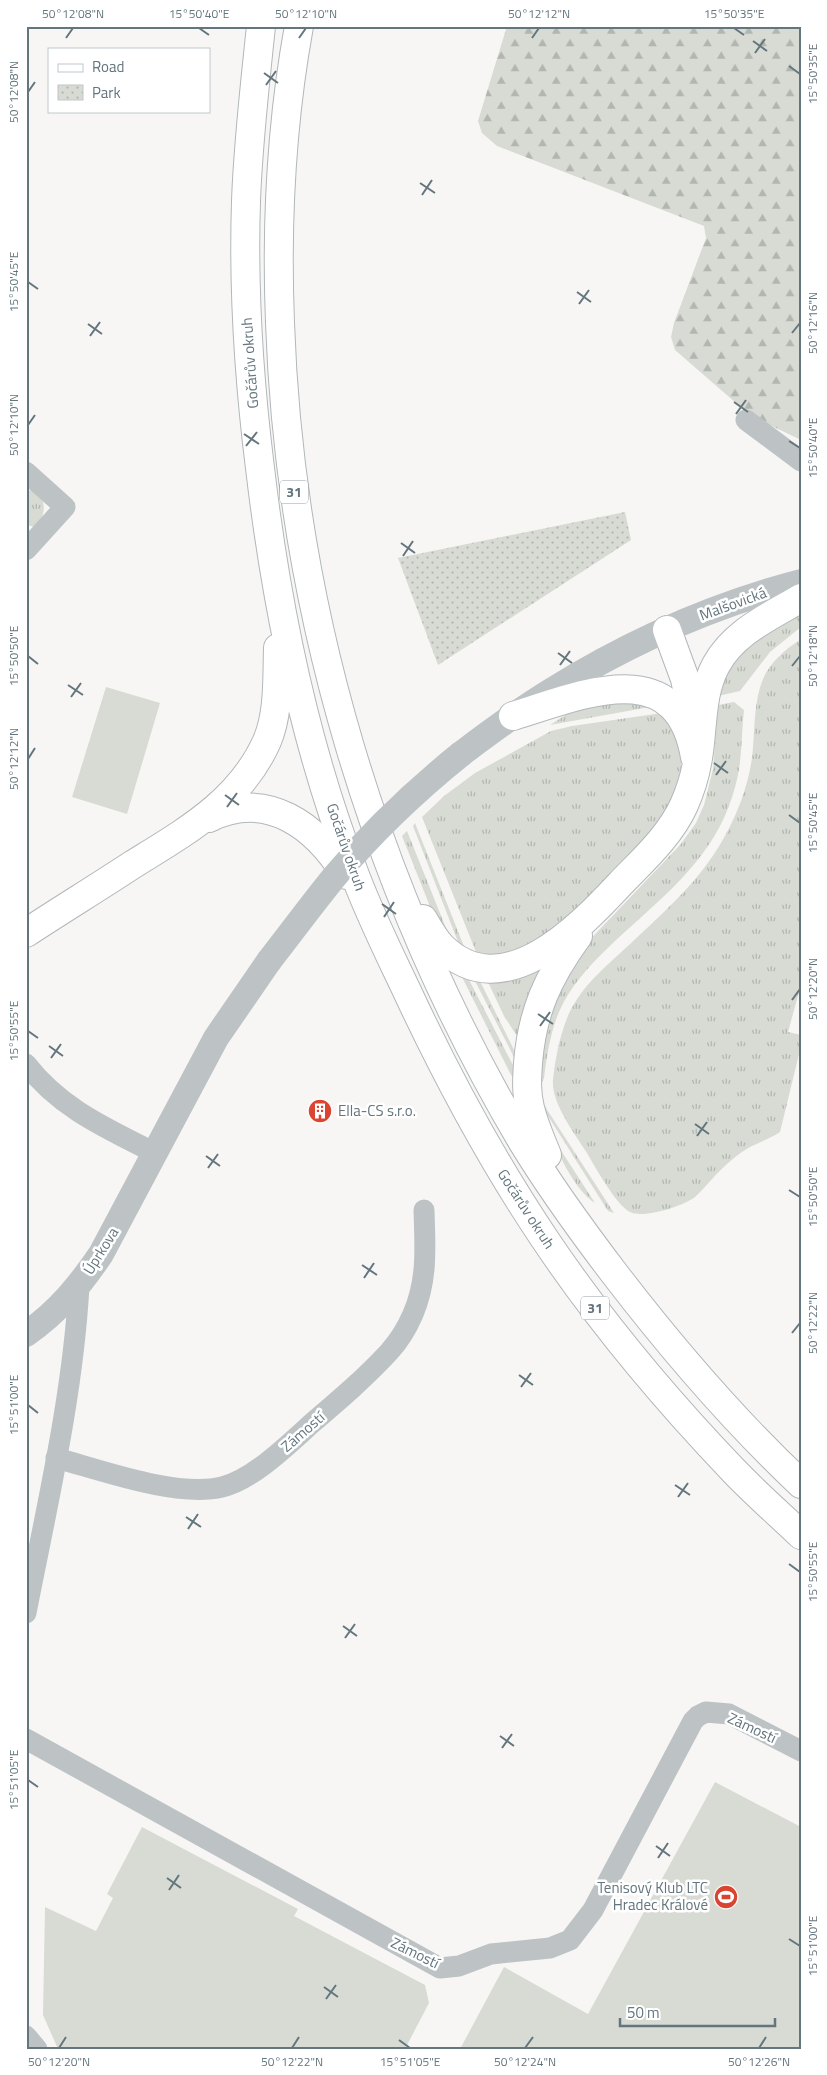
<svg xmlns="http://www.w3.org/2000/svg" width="827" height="2075" viewBox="0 0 827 2075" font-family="'Titillium Web',sans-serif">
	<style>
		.grass { fill: url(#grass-tufts) }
		.forest { fill: url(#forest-firs) }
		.park { fill: url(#park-dots) }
		.pitch { fill: #d7dbd3 }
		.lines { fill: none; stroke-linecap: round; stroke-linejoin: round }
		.primary-casing { stroke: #b1b7ba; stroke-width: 30 }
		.minor { stroke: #bdc3c5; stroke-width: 21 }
		.tertiary { stroke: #bdc3c5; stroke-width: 26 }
		.primary { stroke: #fff; stroke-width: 28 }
		.tertiary-bridge { stroke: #bdc3c5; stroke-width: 26 }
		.ticks { fill: none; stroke: #63757d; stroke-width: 2 }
		.labels { text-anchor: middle; stroke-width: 5; stroke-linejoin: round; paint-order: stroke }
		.shield { fill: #fff; stroke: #929ea4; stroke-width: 1 }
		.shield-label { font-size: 14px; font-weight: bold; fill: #63757d }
		.street-label { font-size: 15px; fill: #63757d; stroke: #fff }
		.poi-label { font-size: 15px; fill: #63757d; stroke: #fff; text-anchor: start }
		.neatline { fill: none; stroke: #63757d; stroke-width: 2 }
		.ticks-label { font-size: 12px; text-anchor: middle; fill: #63757d }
	</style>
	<defs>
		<pattern id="grass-tufts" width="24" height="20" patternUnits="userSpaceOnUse" patternTransform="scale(1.25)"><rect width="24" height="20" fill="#d7dbd3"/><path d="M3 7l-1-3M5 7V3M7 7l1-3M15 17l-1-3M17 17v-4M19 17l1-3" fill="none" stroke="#b2b6b0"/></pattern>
		<pattern id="forest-firs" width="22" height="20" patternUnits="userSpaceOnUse" patternTransform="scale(1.25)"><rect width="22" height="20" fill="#d7dbd3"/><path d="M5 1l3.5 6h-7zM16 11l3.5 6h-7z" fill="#b2b6b0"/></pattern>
		<pattern id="park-dots" width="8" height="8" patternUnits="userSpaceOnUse" patternTransform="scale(1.25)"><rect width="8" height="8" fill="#d7dbd3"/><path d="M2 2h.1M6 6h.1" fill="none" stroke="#b2b6b0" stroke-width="1.8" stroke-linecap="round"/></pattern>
	</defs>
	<rect width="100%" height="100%" fill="#f7f6f4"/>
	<g class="grass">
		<path d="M35 488C47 502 46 513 36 528L26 524V492Z"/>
		<polygon points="801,616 801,627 770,652 740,691 718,696 719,687 736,653 775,626"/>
		<path d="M801 639V985L788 1032 801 1035V1046L780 1132C768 1140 753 1144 742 1152 732 1159 721 1169 713 1178 707 1184 702 1191 695 1197 683 1206 644 1219 630 1212 617 1206 595 1167 587 1153 575 1134 551 1103 553 1080 555 1061 559 1039 566 1021 577 990 605 967 628 946 678 899 716 867 741 801 747 784 752 766 753 747 755 725 754 701 763 679 770 662 786 649 801 639Z"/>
		<polygon points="614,695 661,705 550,725 576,708"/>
		<path d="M734 702 744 710C742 727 742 745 740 762 738 781 731 803 723 820 700 869 654 905 615 941 593 962 571 984 559 1012 550 1033 547 1056 544 1078L542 1082 540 1081 539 1071 547 1010 581 949 680 845 696 823 704 805 713 769 718 705Z"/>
		<polygon points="669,712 681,736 681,769 672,800 651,831 550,936 509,954 492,955 476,952 422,817 444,796 475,773 551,731 572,726"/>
		<polygon points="415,823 465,949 460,947 413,826"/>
		<polygon points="407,831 452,943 431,909 402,836"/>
		<polygon points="536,970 540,972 518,1036 517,1036 504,1016 488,982"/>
		<polygon points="466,974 517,1073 517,1076 513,1077 511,1075 462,977"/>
		<polygon points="473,977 478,977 517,1056 517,1063"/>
		<polygon points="542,1102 614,1213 608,1211 543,1108"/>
		<path d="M549 1132 595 1203C575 1191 558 1153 549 1132Z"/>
	</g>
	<polygon class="forest" points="507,26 801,26 801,440 751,416 675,350 671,337 674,323 706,238 704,226 497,146 482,133 478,121"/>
	<polygon class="park" points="625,512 631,540 438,665 398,558"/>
	<g class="pitch">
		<polygon points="106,687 160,703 127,814 72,797"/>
		<polygon points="715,1782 801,1827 801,2049 460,2049 504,1967 588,2014"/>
		<polygon points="142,1827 298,1909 294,1916 425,1985 429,2003 405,2049 58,2049 43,2015 45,1907 96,1931 113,1898 107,1894"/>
	</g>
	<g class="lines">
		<g class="primary-casing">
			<g id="primary">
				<path d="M261 26C255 84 248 143 246 201 243 291 249 380 260 468 276 604 303 739 352 867 367 909 387 949 406 989 446 1075 491 1159 544 1238 599 1320 666 1400 734 1471 755 1493 779 1514 801 1535"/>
				<path d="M299 26C281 125 276 223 280 323 290 610 376 894 522 1141 550 1187 582 1231 614 1273 673 1350 731 1418 801 1484"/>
				<polyline points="667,630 685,679 694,723"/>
				<path d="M513 716C582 695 677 652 695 757"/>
				<path d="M209 818C267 789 316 826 346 875"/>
				<path d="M423 919C429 929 434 939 442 947 503 1007 579 928 620 884 643 860 670 836 684 805 693 785 698 764 700 743 703 716 703 689 716 665 734 632 769 617 801 598"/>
				<path d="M26 933C61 910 97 888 132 865 185 832 240 802 267 741 279 713 277 678 278 648"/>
				<path d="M547 1155C541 1140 534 1125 530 1108 526 1093 527 1078 528 1063 532 1012 548 977 578 936"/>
			</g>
		</g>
		<g class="minor">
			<polyline points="746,420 801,461"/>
			<polyline points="26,472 65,507 26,550"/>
			<path d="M26 1064C61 1109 106 1128 155 1153"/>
			<path d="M56 1458C101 1470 177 1498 222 1487 252 1480 288 1445 311 1424 338 1401 365 1378 389 1352 399 1341 407 1328 413 1314 428 1279 425 1247 424 1210"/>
			<path d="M26 1613C47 1505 73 1396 79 1286"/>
			<polyline points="26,1739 440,1968 459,1966 491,1954 550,1948 570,1940 593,1910 693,1721 698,1716 706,1712 729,1714 801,1751"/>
			<polyline points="26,2036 37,2049"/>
		</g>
		<g class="tertiary">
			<path d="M461 754C490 732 520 710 551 691 628 643 713 605 801 582"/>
			<path d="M26 1334C58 1312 80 1285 101 1254L216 1038 269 961"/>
		</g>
		<use href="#primary" class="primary"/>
		<path class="tertiary-bridge" d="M269 961C291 933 312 904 335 876 373 831 415 791 461 754"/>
	</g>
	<path class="ticks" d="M199 28 209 35M734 28 744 35M66 38 73 28M299 38 306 28M532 38 539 28M753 41 767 51M755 53 765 39M789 66 800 74M264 73 278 83M266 85 276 71M28 92 35 82M420 183 435 193M422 195 432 180M28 282 38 289M577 292 591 302M579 304 589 290M88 324 102 334M792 333 800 323M90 336 100 322M734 402 748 412M736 414 746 400M28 425 35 415M244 434 259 444M789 441 800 448M246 446 257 432M401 543 415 553M403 556 413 541M558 653 572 663M28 656 38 664M560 665 570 651M792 666 800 656M68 685 83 695M71 697 81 683M28 759 35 748M714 763 728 773M716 775 726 761M225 795 239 805M227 807 237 793M789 815 800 823M382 904 396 914M384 917 394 902M792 1000 800 989M538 1014 553 1024M540 1026 550 1012M28 1031 38 1038M49 1046 63 1056M51 1058 61 1044M695 1124 709 1134M697 1136 707 1122M206 1156 220 1166M208 1168 218 1154M789 1190 800 1197M362 1265 377 1275M364 1278 374 1263M792 1333 800 1323M519 1375 533 1385M521 1387 531 1373M28 1405 38 1413M675 1485 690 1495M678 1497 688 1483M186 1517 201 1527M188 1529 198 1514M789 1564 800 1572M343 1626 357 1636M345 1638 355 1624M500 1736 514 1746M502 1748 512 1734M28 1780 38 1787M656 1846 670 1856M658 1858 668 1843M167 1878 181 1888M169 1890 179 1875M789 1939 800 1946M324 1987 338 1997M326 1999 336 1985M399 2040 410 2048M59 2048 66 2037M292 2048 299 2037M525 2048 533 2037M759 2048 766 2037"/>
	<defs>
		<g id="building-disc" transform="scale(1.25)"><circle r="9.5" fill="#d94531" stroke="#fff"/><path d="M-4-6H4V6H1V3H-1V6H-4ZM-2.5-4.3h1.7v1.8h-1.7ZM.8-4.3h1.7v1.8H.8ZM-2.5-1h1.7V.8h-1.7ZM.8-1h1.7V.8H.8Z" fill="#fff"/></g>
		<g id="stadium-disc" transform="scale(1.25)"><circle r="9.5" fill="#d94531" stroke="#fff"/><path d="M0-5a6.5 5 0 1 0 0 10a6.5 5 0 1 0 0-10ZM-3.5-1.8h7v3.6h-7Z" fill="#fff"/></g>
	</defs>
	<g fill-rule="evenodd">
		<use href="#building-disc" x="320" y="1111"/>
		<use href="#stadium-disc" x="726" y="1897"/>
	</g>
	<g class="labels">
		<g class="shield">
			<rect x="280" y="480.5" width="28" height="23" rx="4"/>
			<rect x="581" y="1296.5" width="28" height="23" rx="4"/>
		</g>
		<g class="shield-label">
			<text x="294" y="497">31</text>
			<text x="595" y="1313">31</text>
		</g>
		<g class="street-label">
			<text transform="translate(250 363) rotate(-94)" y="5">Gočárův okruh</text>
			<text transform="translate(733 604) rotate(-20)" y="5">Malšovická</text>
			<text transform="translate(346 847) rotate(71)" y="5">Gočárův okruh</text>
			<text transform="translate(526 1209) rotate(57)" y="5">Gočárův okruh</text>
			<text transform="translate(101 1251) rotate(-58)" y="5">Úprkova</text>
			<text transform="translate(303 1432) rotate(-41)" y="5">Zámostí</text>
			<text transform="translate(752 1728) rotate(25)" y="5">Zámostí</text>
			<text transform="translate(415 1953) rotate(26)" y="5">Zámostí</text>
		</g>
		<g class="poi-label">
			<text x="338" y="1116">Ella-CS s.r.o.</text>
			<text x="708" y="1893" text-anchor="end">Tenisový Klub LTC<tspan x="708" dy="17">Hradec Králové</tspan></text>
		</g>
	</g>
	<rect width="827" height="2075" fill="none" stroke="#ffffff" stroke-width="55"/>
	<rect x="48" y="48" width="162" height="65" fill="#ffffff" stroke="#c1c8cb"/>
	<rect x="58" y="64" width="25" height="8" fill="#ffffff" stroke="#c1c8cb"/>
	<text x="92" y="72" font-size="15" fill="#63757d">Road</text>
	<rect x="58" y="85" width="25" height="15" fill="url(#park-dots)" stroke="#c1c8cb"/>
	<text x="92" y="98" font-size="15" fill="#63757d">Park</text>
	<path d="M620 2018v8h155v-8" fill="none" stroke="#63757d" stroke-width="2.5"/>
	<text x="627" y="2018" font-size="15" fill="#63757d" stroke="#ffffff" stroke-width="4" paint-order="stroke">50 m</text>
	<rect x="28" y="28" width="772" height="2020" class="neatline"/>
	<g class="ticks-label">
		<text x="73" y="18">50°12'08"N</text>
		<text x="199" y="18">15°50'40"E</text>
		<text x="306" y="18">50°12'10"N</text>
		<text x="539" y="18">50°12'12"N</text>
		<text x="734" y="18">15°50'35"E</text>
		<text transform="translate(813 74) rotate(-90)" y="4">15°50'35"E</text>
		<text transform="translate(14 92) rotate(-90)" y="4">50°12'08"N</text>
		<text transform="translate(14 282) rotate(-90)" y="4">15°50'45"E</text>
		<text transform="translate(813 323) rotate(-90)" y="4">50°12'16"N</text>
		<text transform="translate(14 425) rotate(-90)" y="4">50°12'10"N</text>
		<text transform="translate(813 448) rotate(-90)" y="4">15°50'40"E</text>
		<text transform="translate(813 656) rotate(-90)" y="4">50°12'18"N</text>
		<text transform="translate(14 656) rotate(-90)" y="4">15°50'50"E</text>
		<text transform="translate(14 759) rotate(-90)" y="4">50°12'12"N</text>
		<text transform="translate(813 823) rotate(-90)" y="4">15°50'45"E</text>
		<text transform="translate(813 989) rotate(-90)" y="4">50°12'20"N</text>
		<text transform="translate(14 1031) rotate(-90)" y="4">15°50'55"E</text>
		<text transform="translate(813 1197) rotate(-90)" y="4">15°50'50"E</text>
		<text transform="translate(813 1323) rotate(-90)" y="4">50°12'22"N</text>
		<text transform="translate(14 1405) rotate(-90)" y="4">15°51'00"E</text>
		<text transform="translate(813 1572) rotate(-90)" y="4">15°50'55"E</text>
		<text transform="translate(14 1780) rotate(-90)" y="4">15°51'05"E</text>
		<text transform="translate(813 1946) rotate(-90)" y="4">15°51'00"E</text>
		<text x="59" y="2066">50°12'20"N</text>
		<text x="292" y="2066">50°12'22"N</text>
		<text x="410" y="2066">15°51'05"E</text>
		<text x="525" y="2066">50°12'24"N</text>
		<text x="759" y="2066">50°12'26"N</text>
	</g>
</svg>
